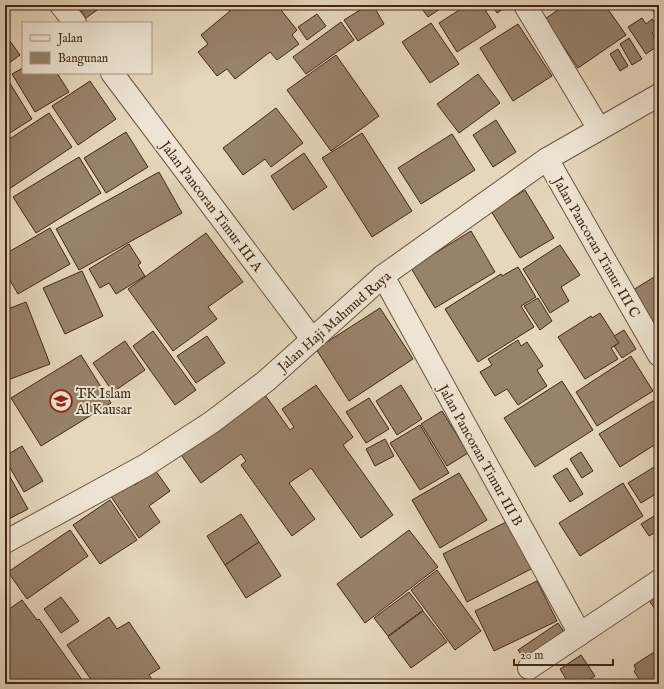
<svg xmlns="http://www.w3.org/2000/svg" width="664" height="689" viewBox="0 0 664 689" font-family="'IM FELL English',serif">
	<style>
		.building { fill: #97826b; stroke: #422714 }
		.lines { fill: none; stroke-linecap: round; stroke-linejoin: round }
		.minor-casing { stroke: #6b533e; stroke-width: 24 }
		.minor { stroke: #eee4d3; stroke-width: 22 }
		.labels { text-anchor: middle; stroke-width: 4; stroke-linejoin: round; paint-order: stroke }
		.street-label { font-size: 14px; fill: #422714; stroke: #eee4d3 }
		.poi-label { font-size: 14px; fill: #422714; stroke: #eee4d3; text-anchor: start }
	</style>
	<rect width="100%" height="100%" fill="#e5d6bc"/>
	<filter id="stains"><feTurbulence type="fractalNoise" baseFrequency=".005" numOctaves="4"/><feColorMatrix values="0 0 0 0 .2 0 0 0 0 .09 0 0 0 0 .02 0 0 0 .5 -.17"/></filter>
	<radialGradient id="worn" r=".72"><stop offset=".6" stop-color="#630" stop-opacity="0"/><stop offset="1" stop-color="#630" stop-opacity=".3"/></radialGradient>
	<g class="building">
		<polygon points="77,5 104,5 86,18"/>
		<polygon points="225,5 277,5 297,30 292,35 299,44 277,60 270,52 235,79 227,69 217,76 198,52 208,44 201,35 230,11"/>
		<polygon points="368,5 373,5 384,24 358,41 344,20"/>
		<polygon points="419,5 446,5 428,17"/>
		<polygon points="467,5 482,5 496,27 457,52 439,23"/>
		<polygon points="491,5 509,5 497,13"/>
		<polygon points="565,5 605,5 626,35 578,68 545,19"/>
		<polygon points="649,5 659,5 659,19"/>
		<polygon points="317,14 326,26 307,40 298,27"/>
		<polygon points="642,18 646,24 652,19 658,28 652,33 659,45 646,54 628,27"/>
		<polygon points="341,22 354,40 306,74 293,57"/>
		<polygon points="431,23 459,64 430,83 402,42"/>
		<polygon points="518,24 552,76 513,101 480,48"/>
		<polygon points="5,34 20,55 5,66"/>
		<polygon points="629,38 642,59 632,65 620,44"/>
		<polygon points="618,49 628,66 620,71 610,54"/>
		<polygon points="336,55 379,116 331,151 287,90"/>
		<polygon points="23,68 23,73 57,73 69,92 35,112 12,74"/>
		<polygon points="478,74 500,103 459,133 437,104"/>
		<polygon points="5,77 6,77 32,119 5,136"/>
		<polygon points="90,81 116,119 78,145 52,106"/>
		<polygon points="276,108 303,143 271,167 265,159 243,175 223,148"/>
		<polygon points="49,113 72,147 9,189 5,184 5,142"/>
		<polygon points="496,120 516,152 493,167 473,135"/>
		<polygon points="126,132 148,167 106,193 84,158"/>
		<polygon points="362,133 412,211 372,237 322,158"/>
		<polygon points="452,134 475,170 421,204 398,168"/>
		<polygon points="304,153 327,187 293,210 271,176"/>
		<polygon points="79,157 101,193 36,233 13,197"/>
		<polygon points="159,172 182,213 79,270 56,229"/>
		<polygon points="525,190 554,238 520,258 491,211"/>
		<polygon points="50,228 70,264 18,294 5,272 5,254"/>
		<polygon points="471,231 495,272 435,308 411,268"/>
		<polygon points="206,233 243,282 208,307 217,319 173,351 128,289"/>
		<polygon points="129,244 141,263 138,265 145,276 116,294 109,283 100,288 89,269"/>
		<polygon points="560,245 580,275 561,287 569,301 550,313 523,269"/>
		<polygon points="518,267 536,297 521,306 534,327 478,362 445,309 501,274 502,276"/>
		<polygon points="82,271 103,316 65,334 43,288"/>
		<polygon points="659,274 659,331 633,290"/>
		<polygon points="538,298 552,321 540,330 524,306"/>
		<polygon points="26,302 50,364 5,381 5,310"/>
		<polygon points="380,308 413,359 349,401 316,349"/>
		<polygon points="600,313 619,343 611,348 618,359 585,379 558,337 591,316 592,318"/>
		<polygon points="624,330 636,349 622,358 614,346 619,343 614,336"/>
		<polygon points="153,331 196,390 175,405 133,346"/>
		<polygon points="207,336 225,363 196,383 177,356"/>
		<polygon points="518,340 521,346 527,342 543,366 537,370 547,386 518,405 507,389 495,396 480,372 492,365 488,359"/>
		<polygon points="125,341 145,370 113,392 93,363"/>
		<polygon points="81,355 111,403 41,446 11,398"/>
		<polygon points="631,356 653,391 597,426 576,392"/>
		<polygon points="562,381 593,430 535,467 504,418"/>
		<polygon points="316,385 353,437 343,445 393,515 361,538 311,468 289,483 315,519 292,536 241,465 246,461 241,454 201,483 179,452 263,392 290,430 294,427 282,409"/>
		<polygon points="401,385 422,419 397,435 376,401"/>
		<polygon points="369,398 389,429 366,443 346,412"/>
		<polygon points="653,401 659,410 659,442 620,467 599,434"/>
		<polygon points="442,411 468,453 447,466 421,424"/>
		<polygon points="420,425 449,473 420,490 390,443"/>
		<polygon points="385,439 394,456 375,466 366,449"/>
		<polygon points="22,446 43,481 24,492 5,459 5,456"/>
		<polygon points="581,452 593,471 582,478 570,459"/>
		<polygon points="659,464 659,484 656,486 659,492 641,503 628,483"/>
		<polygon points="5,468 28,509 5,521"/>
		<polygon points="567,468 583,494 570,502 553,476"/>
		<polygon points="155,470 170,491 149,506 160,522 139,538 110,495 132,481 135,485"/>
		<polygon points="459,473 487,520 440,548 412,500"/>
		<polygon points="623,483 643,516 580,556 559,523"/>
		<polygon points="110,500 137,540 100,564 73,525"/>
		<polygon points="659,513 659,530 649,536 641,524"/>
		<polygon points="241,514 259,542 225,565 207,536"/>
		<polygon points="510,520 535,567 467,602 443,554"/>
		<polygon points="70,530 88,556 27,599 8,572"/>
		<polygon points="409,530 438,567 365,623 337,584"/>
		<polygon points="259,542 281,576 246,598 225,565"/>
		<polygon points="437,570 481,631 455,650 411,590"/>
		<polygon points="537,581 557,621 494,651 475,611"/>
		<polygon points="659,587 659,615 646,596"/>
		<polygon points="409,592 423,610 388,636 374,618"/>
		<polygon points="61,597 79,621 61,633 44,609"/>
		<polygon points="22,600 37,620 39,619 85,684 5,684 5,612"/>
		<polygon points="423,611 447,642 411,668 388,637"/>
		<polygon points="109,617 117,629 129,622 160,668 149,675 155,684 94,684 67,645"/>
		<polygon points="558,623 568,638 528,665 518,650"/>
		<polygon points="659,649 659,684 642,684 634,671 636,669 634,665"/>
		<polygon points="581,655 595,676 583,684 569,684 560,669"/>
	</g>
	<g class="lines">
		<g class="minor-casing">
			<g id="minor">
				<polyline points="61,5 75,23"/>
				<polyline points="525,5 599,129"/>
				<polyline points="112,73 312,339"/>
				<polyline points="547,159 659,355"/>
				<polyline points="383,276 580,634"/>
				<polyline points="5,542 146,465 212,422 266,381 383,276 547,159 659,95"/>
				<polyline points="529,668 659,581"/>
			</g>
		</g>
		<use href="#minor" class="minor"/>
	</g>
	<defs>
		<g id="school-ring" transform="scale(1.15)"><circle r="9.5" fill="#eee4d3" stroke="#8f2418" stroke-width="1.5"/><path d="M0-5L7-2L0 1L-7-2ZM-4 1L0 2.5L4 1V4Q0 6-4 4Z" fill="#8f2418"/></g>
	</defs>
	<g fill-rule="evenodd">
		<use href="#school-ring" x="61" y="401"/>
	</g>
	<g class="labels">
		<g class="street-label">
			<text transform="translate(212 206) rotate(53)" y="5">Jalan Pancoran Timur III A</text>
			<text transform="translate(597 247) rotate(60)" y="5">Jalan Pancoran Timur III C</text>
			<text transform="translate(334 321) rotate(-41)" y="5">Jalan Haji Mahmud Raya</text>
			<text transform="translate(481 455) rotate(61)" y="5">Jalan Pancoran Timur III B</text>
		</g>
		<g class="poi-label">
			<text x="76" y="398">TK Islam<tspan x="76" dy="16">Al Kausar</tspan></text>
		</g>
	</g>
	<rect width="664" height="689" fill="none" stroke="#e5d6bc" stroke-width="20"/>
	<rect x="6" y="6" width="652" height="677" fill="none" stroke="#422714" stroke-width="2"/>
	<rect x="10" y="10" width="644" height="669" fill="none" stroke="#422714"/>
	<rect x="22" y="22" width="130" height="52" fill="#eee4d3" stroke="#a99887"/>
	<rect x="30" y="35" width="20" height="6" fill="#eee4d3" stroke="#a99887"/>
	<text x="58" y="42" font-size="12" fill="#422714">Jalan</text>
	<rect x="30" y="52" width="20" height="12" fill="#97826b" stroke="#a99887"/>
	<text x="58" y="62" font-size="12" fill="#422714">Bangunan</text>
	<path d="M514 659v6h99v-6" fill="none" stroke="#422714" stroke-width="2"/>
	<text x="520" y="659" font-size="12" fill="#422714" stroke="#eee4d3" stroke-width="3" paint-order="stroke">20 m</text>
	<rect width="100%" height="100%" filter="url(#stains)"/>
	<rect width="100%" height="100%" fill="url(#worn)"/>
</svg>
